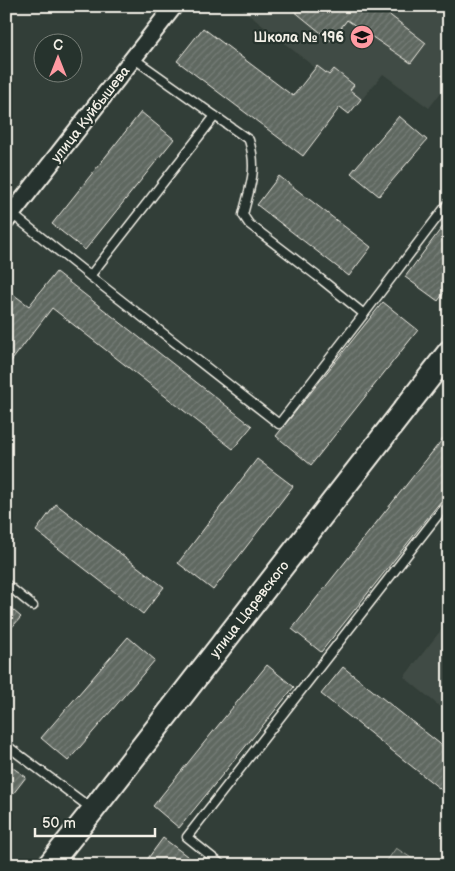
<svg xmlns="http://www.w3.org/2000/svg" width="455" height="871" viewBox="0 0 455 871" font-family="'Balsamiq Sans',sans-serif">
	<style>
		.built { fill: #404b44 }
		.grass { fill: #4c564f; stroke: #a0a49c }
		.building { fill: url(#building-hatch); stroke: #f4f1e8 }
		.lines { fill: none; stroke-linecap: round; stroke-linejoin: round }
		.lane-casing { stroke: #f4f1e8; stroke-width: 11 }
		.street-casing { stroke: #f4f1e8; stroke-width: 20 }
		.secondary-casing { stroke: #f4f1e8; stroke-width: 26 }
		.lane { stroke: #26332d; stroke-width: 8 }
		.street { stroke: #26332d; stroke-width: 16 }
		.secondary { stroke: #26332d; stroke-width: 22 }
		.labels { text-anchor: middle; stroke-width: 4.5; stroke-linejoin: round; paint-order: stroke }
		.poi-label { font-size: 14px; font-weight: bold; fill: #f4f1e8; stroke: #26332d; text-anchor: end }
		.street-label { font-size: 14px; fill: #f4f1e8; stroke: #26332d }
	</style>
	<defs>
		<pattern id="building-hatch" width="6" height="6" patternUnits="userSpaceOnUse" patternTransform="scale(1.25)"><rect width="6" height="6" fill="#5f6861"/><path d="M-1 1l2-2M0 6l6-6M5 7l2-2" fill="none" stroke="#777e78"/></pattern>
	</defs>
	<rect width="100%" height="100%" fill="#323e38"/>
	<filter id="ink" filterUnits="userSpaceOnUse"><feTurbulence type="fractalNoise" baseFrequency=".02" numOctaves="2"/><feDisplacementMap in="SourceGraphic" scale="10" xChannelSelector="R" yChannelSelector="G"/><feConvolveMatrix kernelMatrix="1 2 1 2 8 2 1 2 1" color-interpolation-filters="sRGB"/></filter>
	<g filter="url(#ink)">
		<g class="built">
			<polygon points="238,6 449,6 449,82 429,108 383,74 349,115 305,80 314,67"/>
			<polygon points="449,620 449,714 404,677"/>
		</g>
		<polygon class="grass" points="396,848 422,865 384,865"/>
		<g class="building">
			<polygon points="288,6 378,6 426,43 411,63 347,20 331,41"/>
			<polygon points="203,28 293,96 317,66 329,75 334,69 354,85 350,90 361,99 349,114 340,107 303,156 177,61"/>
			<polygon points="141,112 174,139 85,250 52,224"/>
			<polygon points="399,116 427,140 379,196 351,173"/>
			<polygon points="279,176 371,247 349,276 257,205"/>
			<polygon points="449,218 449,286 438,301 405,277"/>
			<polygon points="56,272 252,426 233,449 52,308 6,368 6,289 29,306"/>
			<polygon points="383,302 418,330 311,465 276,436"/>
			<polygon points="449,431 449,491 321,652 292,629"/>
			<polygon points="257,459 293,486 213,590 178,563"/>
			<polygon points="56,504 164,587 143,614 36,531"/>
			<polygon points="6,604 21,617 6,634"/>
			<polygon points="128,637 155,660 68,761 41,738"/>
			<polygon points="267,665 294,687 179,828 153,806"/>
			<polygon points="343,667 449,751 449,796 321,694"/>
			<polygon points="6,763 26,777 6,803"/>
			<polygon points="163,838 199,865 143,865"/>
		</g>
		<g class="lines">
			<g class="lane-casing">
				<g id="lane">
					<path d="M133 58 249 140C258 171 250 185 243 215L249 224 317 276 364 314 449 202"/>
					<polyline points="12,214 90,276 215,116"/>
					<polyline points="90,276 279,424 364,314"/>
					<polyline points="6,584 33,606"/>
					<polyline points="6,745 92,809"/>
					<polyline points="222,865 187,837 449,501"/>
				</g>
			</g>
			<g class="street-casing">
				<polyline id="street" points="6,221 174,6"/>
			</g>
			<g class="secondary-casing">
				<polyline id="secondary" points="49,865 93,810 449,352"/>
			</g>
			<use href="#lane" class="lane"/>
			<use href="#street" class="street"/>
			<use href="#secondary" class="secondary"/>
		</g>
	</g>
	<defs>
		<g id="school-disc" transform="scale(1.25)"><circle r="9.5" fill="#ff9aa2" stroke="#26332d"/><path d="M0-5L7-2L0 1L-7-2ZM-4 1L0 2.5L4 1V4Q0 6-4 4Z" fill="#111"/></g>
	</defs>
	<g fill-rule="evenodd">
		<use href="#school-disc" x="362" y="37"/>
	</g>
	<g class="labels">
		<g class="poi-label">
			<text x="344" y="42">Школа № 196</text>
		</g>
		<g class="street-label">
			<text transform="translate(90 114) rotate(-52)" y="5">улица Куйбышева</text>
			<text transform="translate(249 609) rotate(-52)" y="5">улица Царевского</text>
		</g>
	</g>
	<rect width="455" height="871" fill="none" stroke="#26332d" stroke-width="25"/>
	<rect x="12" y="12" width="430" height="846" fill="none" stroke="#f4f1e8" stroke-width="2" filter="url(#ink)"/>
	<g transform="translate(58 58)"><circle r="24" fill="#26332d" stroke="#787f78"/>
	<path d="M0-4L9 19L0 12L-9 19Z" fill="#ff9aa2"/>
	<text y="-8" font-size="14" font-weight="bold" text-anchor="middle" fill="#f4f1e8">С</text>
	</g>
	<path d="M35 828v8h120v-8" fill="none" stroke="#f4f1e8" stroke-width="2.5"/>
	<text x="42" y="828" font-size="15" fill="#f4f1e8" stroke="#26332d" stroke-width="4" paint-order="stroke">50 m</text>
</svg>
